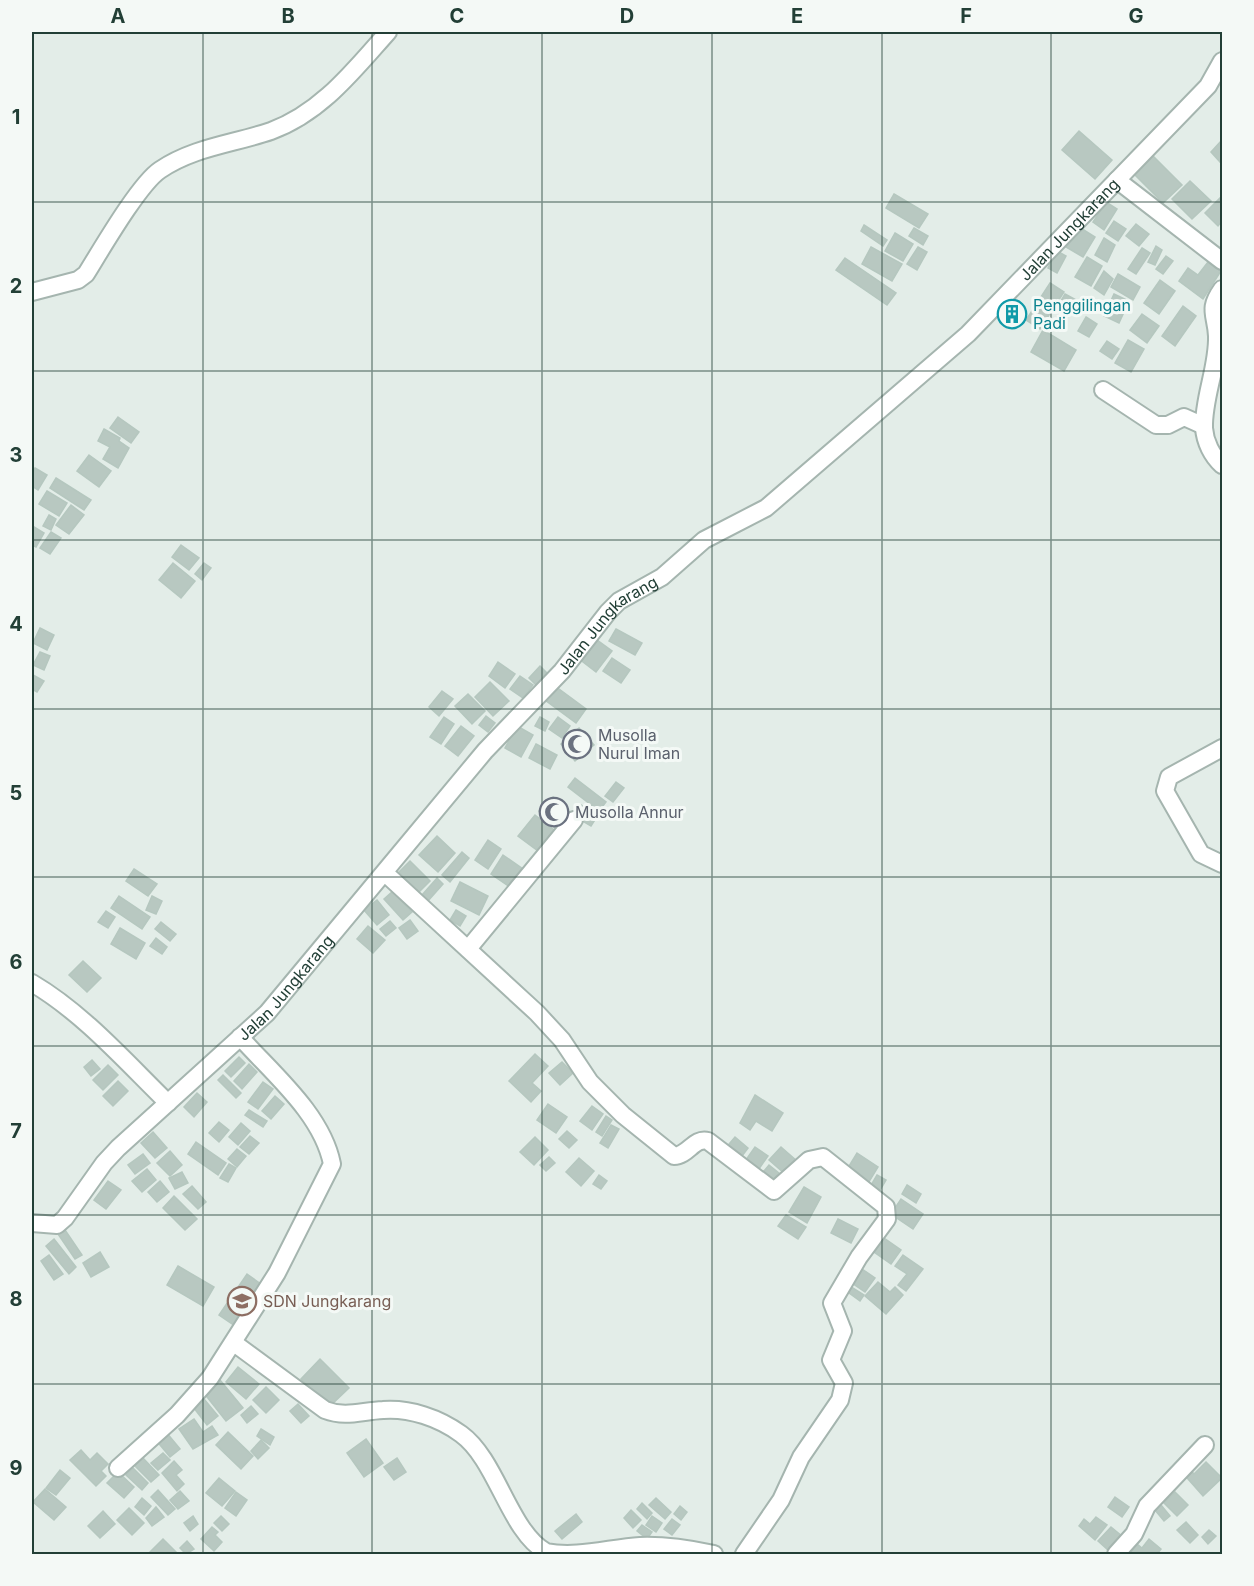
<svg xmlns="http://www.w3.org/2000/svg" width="1254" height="1586" viewBox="0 0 1254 1586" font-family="Inter,sans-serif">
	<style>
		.building { fill: #b8c8c1; stroke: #b5c7bf; stroke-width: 1.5 }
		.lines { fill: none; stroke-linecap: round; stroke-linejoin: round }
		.minor-casing { stroke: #a5b5af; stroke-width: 20 }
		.minor { stroke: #fff; stroke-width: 16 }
		.grid { fill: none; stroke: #223f36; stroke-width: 1.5; stroke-opacity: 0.55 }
		.labels { text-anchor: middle; stroke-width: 6; stroke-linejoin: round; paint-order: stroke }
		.street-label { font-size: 16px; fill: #223f36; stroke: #f4f9f6 }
		.culture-label { font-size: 16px; fill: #0d838f; stroke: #f4f9f6; text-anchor: start }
		.worship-label { font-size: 16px; fill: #5b616d; stroke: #f4f9f6; text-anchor: start }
		.education-label { font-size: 16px; fill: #785e54; stroke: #f4f9f6; text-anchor: start }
		.neatline { fill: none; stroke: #223f36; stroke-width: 2 }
		.grid-label { font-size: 20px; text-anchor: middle; font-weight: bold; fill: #223f36 }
	</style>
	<rect width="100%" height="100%" fill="#e3ede8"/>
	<g class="building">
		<polygon points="1079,131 1112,160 1095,179 1062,150"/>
		<polygon points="1222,140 1222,159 1220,162 1211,152"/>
		<polygon points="1150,153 1182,185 1163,203 1132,172"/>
		<polygon points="1190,181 1211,201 1192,219 1172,199"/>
		<polygon points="894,194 928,214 919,228 886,208"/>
		<polygon points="1220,198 1222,221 1218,226 1205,213"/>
		<polygon points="1106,202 1117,209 1104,230 1093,222"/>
		<polygon points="1114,221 1126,229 1118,241 1106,233"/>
		<polygon points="1136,224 1149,234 1139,246 1126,236"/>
		<polygon points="864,225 887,240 883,246 861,231"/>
		<polygon points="1079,227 1095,237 1083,257 1066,247"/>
		<polygon points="914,228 928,236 923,245 909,236"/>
		<polygon points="895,233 913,244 903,261 885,251"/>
		<polygon points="1104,238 1115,245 1107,262 1095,255"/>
		<polygon points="1156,246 1162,250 1155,265 1148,262"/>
		<polygon points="871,247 902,264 892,281 862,264"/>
		<polygon points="918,247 927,252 917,270 907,264"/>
		<polygon points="1142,248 1150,253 1136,274 1128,269"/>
		<polygon points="1057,251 1066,256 1057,273 1048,268"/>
		<polygon points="1166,256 1173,261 1163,274 1156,269"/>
		<polygon points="1087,257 1102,266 1091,286 1075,277"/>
		<polygon points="845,258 896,293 887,305 836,270"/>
		<polygon points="1208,262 1221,271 1203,299 1179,281 1188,268 1198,275"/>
		<polygon points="1104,271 1113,279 1104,295 1094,288"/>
		<polygon points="1118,274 1140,287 1133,300 1111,287"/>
		<polygon points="1160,280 1175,291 1159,314 1144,303"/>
		<polygon points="1050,283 1064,292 1040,329 1026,320"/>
		<polygon points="1065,294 1080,302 1075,313 1059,304"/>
		<polygon points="1114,294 1129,301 1119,323 1104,316"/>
		<polygon points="1007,303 1024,316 1017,325 1000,311"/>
		<polygon points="1183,306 1196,316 1175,346 1162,336"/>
		<polygon points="1061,310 1069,314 1060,331 1052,327"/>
		<polygon points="1142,314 1159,326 1147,343 1130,330"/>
		<polygon points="1086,317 1097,324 1089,337 1078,331"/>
		<polygon points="1043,330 1076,350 1064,371 1031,352"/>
		<polygon points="1128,340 1144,349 1131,372 1115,363"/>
		<polygon points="1107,341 1119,349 1112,359 1100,351"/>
		<polygon points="118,417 139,432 131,443 110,428"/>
		<polygon points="104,429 120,438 119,441 129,448 118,468 103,459 110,447 98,441"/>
		<polygon points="89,455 111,471 99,487 77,471"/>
		<polygon points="35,468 47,475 38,490 32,486 32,474"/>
		<polygon points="56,478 91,500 84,510 50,488"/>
		<polygon points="47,491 67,503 59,516 39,504"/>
		<polygon points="71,505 84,515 69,534 56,525"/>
		<polygon points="49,515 56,519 51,530 43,526"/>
		<polygon points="34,527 44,533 36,547 32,545"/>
		<polygon points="51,532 61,538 50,554 40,548"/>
		<polygon points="181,545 199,558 189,570 172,557"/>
		<polygon points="173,563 195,581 181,598 159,580"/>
		<polygon points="204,563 211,568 202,580 195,574"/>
		<polygon points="40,628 54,635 47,650 33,643"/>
		<polygon points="616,629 642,643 635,655 609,641"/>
		<polygon points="593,637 612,651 596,672 578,658"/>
		<polygon points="40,652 50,656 44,670 33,665"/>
		<polygon points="612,658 630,670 621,683 603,671"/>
		<polygon points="498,662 515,674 505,688 489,676"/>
		<polygon points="540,666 551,677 540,689 529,678"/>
		<polygon points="33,675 44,681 37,692 32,689"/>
		<polygon points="520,676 533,685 523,698 510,689"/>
		<polygon points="490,682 509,701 493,716 475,697"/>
		<polygon points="555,686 586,709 576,723 545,700"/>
		<polygon points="442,691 453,699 439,716 429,707"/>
		<polygon points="468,694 485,711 472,724 455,706"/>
		<polygon points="486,716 495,723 488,732 479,725"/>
		<polygon points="444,717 454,724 441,744 430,737"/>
		<polygon points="540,717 549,722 545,731 535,726"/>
		<polygon points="558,717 570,726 562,738 549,729"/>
		<polygon points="461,726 474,736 458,756 445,746"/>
		<polygon points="517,726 533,735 521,757 505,748"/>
		<polygon points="579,728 594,745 575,761 561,744"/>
		<polygon points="536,744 557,755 550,769 529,758"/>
		<polygon points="575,778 606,802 599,811 568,787"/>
		<polygon points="616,782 624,788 613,802 605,796"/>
		<polygon points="553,797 569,814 555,828 539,811"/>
		<polygon points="581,805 598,815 591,826 574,816"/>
		<polygon points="535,815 554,830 538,851 518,836"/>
		<polygon points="437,836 455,853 438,872 419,855"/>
		<polygon points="488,840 501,849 488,869 475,860"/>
		<polygon points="462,852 469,858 450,882 442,875"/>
		<polygon points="503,855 523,869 510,887 491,874"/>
		<polygon points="410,861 430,881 415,896 395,876"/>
		<polygon points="134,869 157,884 148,896 126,881"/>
		<polygon points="437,878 443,884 428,901 422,895"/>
		<polygon points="460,882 488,896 479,915 451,901"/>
		<polygon points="393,891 412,912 403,920 384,899"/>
		<polygon points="119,896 150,917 142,929 111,908"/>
		<polygon points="152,896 162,901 156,914 146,910"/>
		<polygon points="377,900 389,915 377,925 364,910"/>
		<polygon points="456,910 466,916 460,926 450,920"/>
		<polygon points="106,911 115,917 108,928 98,922"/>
		<polygon points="410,920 418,931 407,939 399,928"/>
		<polygon points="390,921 396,928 386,936 380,929"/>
		<polygon points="161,922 176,934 170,941 155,929"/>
		<polygon points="368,926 385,940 373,953 357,939"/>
		<polygon points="120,928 145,943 136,959 111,944"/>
		<polygon points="156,938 167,947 162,954 150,946"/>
		<polygon points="83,961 101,978 87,992 69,975"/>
		<polygon points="535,1054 548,1066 532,1083 541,1091 531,1102 509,1081"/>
		<polygon points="239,1057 245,1063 231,1077 225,1071"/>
		<polygon points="92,1060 100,1069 91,1076 84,1067"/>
		<polygon points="562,1062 573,1073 560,1085 549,1073"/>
		<polygon points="249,1064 257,1072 242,1089 234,1081"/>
		<polygon points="108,1065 118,1075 103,1090 93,1080"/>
		<polygon points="223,1075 241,1093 236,1098 218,1080"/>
		<polygon points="118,1081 128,1091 113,1106 103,1096"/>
		<polygon points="263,1082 273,1089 258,1109 248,1102"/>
		<polygon points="197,1093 207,1102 194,1117 184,1107"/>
		<polygon points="755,1095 783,1113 772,1131 756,1121 750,1130 740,1123"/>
		<polygon points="275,1096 284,1104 271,1119 262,1111"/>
		<polygon points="548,1104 567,1117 556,1133 537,1120"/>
		<polygon points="592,1106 603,1114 592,1130 580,1121"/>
		<polygon points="249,1110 267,1121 263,1127 245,1115"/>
		<polygon points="606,1116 612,1120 602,1136 596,1132"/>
		<polygon points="219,1122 229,1130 219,1142 209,1133"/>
		<polygon points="241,1123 250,1131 238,1145 229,1137"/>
		<polygon points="611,1125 619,1129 608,1148 600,1143"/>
		<polygon points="567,1131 577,1140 569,1148 559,1139"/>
		<polygon points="153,1132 167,1148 155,1158 141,1143"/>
		<polygon points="250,1136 259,1143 249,1154 240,1147"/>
		<polygon points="535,1137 548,1150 534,1165 520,1152"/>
		<polygon points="735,1137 748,1148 739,1160 725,1149"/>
		<polygon points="196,1142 226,1163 218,1175 188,1154"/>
		<polygon points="755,1147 768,1156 756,1173 743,1164"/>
		<polygon points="781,1147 797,1161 785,1174 769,1160"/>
		<polygon points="237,1149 246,1156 237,1167 228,1159"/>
		<polygon points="170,1151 182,1165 170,1176 157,1163"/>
		<polygon points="857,1153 878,1167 867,1185 846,1171"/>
		<polygon points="143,1154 150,1163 135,1174 128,1165"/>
		<polygon points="549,1157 555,1163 546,1171 540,1165"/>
		<polygon points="579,1158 594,1171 581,1186 566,1172"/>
		<polygon points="229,1164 236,1168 228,1182 220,1178"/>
		<polygon points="769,1165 779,1173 769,1184 760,1176"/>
		<polygon points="147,1169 156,1180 142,1192 132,1181"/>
		<polygon points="182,1172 188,1183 175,1189 169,1178"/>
		<polygon points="599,1175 607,1181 601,1189 593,1184"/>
		<polygon points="877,1175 886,1180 879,1192 870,1187"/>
		<polygon points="108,1181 121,1190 106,1209 94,1200"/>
		<polygon points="160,1181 169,1192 157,1202 148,1192"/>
		<polygon points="907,1185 921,1194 916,1203 902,1194"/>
		<polygon points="192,1186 206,1202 198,1209 183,1194"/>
		<polygon points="804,1187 821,1197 807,1223 789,1212"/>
		<polygon points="174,1196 197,1219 185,1230 163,1208"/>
		<polygon points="901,1199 923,1214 913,1229 891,1214"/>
		<polygon points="786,1215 806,1227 798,1239 778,1226"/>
		<polygon points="838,1219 858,1229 851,1243 831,1233"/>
		<polygon points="65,1230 82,1255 75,1259 58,1234"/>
		<polygon points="884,1238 901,1250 891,1264 874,1252"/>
		<polygon points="54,1239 76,1267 69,1274 46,1246"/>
		<polygon points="100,1252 109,1267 91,1277 83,1263"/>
		<polygon points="49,1255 63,1274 54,1280 41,1261"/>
		<polygon points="903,1255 923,1269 906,1291 898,1285 907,1274 895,1266"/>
		<polygon points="178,1266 214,1287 203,1306 167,1285"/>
		<polygon points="862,1269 875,1278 865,1292 852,1283"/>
		<polygon points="247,1274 265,1287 238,1328 219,1315"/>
		<polygon points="878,1282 890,1292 895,1287 903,1295 886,1314 865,1296"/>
		<polygon points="848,1285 864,1295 860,1301 845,1290"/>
		<polygon points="320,1359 349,1388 329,1407 301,1379"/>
		<polygon points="238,1367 259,1384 246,1399 226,1382"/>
		<polygon points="220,1380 243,1408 226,1421 204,1393"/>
		<polygon points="266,1387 279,1400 266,1413 253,1400"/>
		<polygon points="204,1399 218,1416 207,1425 193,1407"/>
		<polygon points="298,1404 309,1416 301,1423 290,1411"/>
		<polygon points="251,1406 258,1414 247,1423 241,1415"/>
		<polygon points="194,1419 203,1432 212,1426 218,1435 193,1449 179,1429"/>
		<polygon points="261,1429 274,1437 270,1445 257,1436"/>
		<polygon points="166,1432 180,1449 170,1457 156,1440"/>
		<polygon points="228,1432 253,1456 241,1469 216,1445"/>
		<polygon points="366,1439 383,1463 364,1477 347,1453"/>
		<polygon points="261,1440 269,1448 258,1459 251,1451"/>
		<polygon points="81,1450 90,1460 97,1453 108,1464 101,1471 106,1476 96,1486 70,1460"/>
		<polygon points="163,1453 170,1460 158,1470 151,1463"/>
		<polygon points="143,1458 159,1475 151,1482 135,1466"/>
		<polygon points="397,1458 406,1472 394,1480 384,1467"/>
		<polygon points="174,1461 182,1470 176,1475 184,1484 177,1491 162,1473"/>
		<polygon points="1206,1462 1222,1478 1203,1496 1181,1471 1187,1466 1194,1474"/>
		<polygon points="133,1468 148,1483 142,1490 126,1475"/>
		<polygon points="60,1470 70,1478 56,1495 46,1488"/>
		<polygon points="118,1472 134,1487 124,1498 107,1483"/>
		<polygon points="219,1478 235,1491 222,1506 206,1493"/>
		<polygon points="45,1489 66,1507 54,1520 33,1502"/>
		<polygon points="158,1490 175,1509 168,1515 151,1497"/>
		<polygon points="180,1491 189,1501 178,1509 170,1500"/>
		<polygon points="236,1492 247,1500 236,1516 225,1508"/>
		<polygon points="1175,1492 1188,1505 1177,1516 1164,1503"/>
		<polygon points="1115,1497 1129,1507 1122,1517 1108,1507"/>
		<polygon points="142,1498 151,1506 144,1515 135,1507"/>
		<polygon points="656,1498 671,1512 665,1519 649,1505"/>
		<polygon points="642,1503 652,1513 647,1519 637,1509"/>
		<polygon points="1161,1505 1170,1516 1164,1521 1155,1510"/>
		<polygon points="680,1506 687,1512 681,1520 674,1514"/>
		<polygon points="156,1507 164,1517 152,1526 146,1518"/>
		<polygon points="129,1508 144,1523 132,1535 117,1520"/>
		<polygon points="631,1510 641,1520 633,1528 624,1518"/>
		<polygon points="103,1511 115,1524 100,1538 88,1526"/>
		<polygon points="576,1514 582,1522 562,1539 555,1531"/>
		<polygon points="193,1516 198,1524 190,1531 184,1523"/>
		<polygon points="221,1516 229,1524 222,1531 214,1523"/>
		<polygon points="652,1516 662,1523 656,1532 646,1525"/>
		<polygon points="1096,1517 1107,1525 1095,1540 1079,1526 1084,1519 1090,1524"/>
		<polygon points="672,1519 680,1525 672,1535 664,1529"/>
		<polygon points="1186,1522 1198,1535 1190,1543 1177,1530"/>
		<polygon points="642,1525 652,1532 647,1539 637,1531"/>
		<polygon points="212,1527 218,1532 215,1535 222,1542 214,1551 201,1539"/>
		<polygon points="1111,1527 1122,1536 1109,1551 1098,1541"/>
		<polygon points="1209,1530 1216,1536 1208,1544 1202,1537"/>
		<polygon points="163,1539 178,1554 152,1554 150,1552"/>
		<polygon points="1149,1539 1161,1549 1157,1554 1129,1554 1124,1550 1132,1540 1142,1548"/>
		<polygon points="187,1541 194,1549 186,1554 180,1548"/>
	</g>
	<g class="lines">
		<g class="minor-casing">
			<g id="minor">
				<polyline points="1117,180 1222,261"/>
				<path d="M1222 289C1207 310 1216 314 1217 336 1218 367 1203 398 1204 428 1205 442 1212 456 1222 465"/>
				<path d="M32 292 78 280 86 274C101 250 139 184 160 170 194 147 233 144 271 131 321 113 354 70 388 32"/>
				<polyline points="1103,390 1156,425 1168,425 1184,417 1204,426"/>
				<polyline points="1222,748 1169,777 1165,791 1201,854 1222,864"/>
				<path d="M385 873 537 1013 562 1040 590 1082 623 1115 674 1156C688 1156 694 1137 708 1141L774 1191 809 1160 823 1157 886 1207 887 1219 859 1257 832 1303 843 1331 831 1360 844 1383 840 1400 801 1457 781 1500 744 1554"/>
				<polyline points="468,949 574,820"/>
				<path d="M32 983C83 1013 125 1061 168 1103"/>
				<path id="s1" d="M32 1223 57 1225 65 1218 104 1163 118 1148 267 1013 485 751 562 671 608 612 619 601 662 577 704 540 766 508 968 334 1208 86 1222 61"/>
				<path d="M234 1343 325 1410C346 1418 361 1411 383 1410 410 1408 439 1418 461 1434 497 1460 509 1531 546 1552 577 1558 609 1548 640 1546 664 1545 690 1549 714 1554"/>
				<path d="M118 1468 177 1415 210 1378 277 1273 332 1164C322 1114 273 1074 240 1037"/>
				<polyline points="1116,1554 1134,1534 1147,1506 1205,1445"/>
			</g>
		</g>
		<use href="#minor" class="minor"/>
	</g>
	<path class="grid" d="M203 32V1554M372 32V1554M542 32V1554M712 32V1554M882 32V1554M1051 32V1554M32 202H1222M32 371H1222M32 540H1222M32 709H1222M32 877H1222M32 1046H1222M32 1215H1222M32 1384H1222"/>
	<defs>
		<g id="building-ring" transform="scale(1.5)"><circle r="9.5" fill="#f4f9f6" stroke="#0f9aa8" stroke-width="1.5"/><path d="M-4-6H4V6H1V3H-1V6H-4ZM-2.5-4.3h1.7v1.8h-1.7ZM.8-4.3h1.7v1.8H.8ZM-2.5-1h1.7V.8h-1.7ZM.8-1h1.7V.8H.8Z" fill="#0f9aa8"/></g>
		<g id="mosque-ring" transform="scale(1.5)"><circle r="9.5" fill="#f4f9f6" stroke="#6b7280" stroke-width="1.5"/><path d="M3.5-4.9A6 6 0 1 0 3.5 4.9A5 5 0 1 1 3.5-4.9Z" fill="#6b7280"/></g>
		<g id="school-ring" transform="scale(1.5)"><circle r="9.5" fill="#f4f9f6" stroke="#8d6e63" stroke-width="1.5"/><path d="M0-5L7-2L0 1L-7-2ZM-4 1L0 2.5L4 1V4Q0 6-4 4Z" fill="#8d6e63"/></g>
	</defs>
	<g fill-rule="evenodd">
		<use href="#building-ring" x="1012" y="314"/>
		<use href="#mosque-ring" x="577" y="744"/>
		<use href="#mosque-ring" x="554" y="812"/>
		<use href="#school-ring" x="242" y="1301"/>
	</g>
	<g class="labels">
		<g class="street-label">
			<text dy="6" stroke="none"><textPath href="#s1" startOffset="1454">Jalan Jungkarang</textPath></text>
			<text dy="6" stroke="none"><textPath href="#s1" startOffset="842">Jalan Jungkarang</textPath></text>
			<text dy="6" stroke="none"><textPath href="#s1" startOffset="356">Jalan Jungkarang</textPath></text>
		</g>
		<g class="culture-label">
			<text x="1033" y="311">Penggilingan<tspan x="1033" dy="18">Padi</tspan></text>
		</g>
		<g class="worship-label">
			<text x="598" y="741">Musolla<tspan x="598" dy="18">Nurul Iman</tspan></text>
			<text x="575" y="818">Musolla Annur</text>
		</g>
		<g class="education-label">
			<text x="263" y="1307">SDN Jungkarang</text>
		</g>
	</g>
	<rect width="1254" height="1586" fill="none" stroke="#f4f9f6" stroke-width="66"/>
	<rect x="33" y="33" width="1188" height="1520" class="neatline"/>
	<g class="grid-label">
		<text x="118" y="23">A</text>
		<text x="288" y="23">B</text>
		<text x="457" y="23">C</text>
		<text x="627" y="23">D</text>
		<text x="797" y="23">E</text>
		<text x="966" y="23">F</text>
		<text x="1136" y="23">G</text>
		<text x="16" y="124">1</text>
		<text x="16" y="293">2</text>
		<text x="16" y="462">3</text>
		<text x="16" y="631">4</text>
		<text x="16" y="800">5</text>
		<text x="16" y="969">6</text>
		<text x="16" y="1138">7</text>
		<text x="16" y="1306">8</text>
		<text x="16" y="1475">9</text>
	</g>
</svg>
